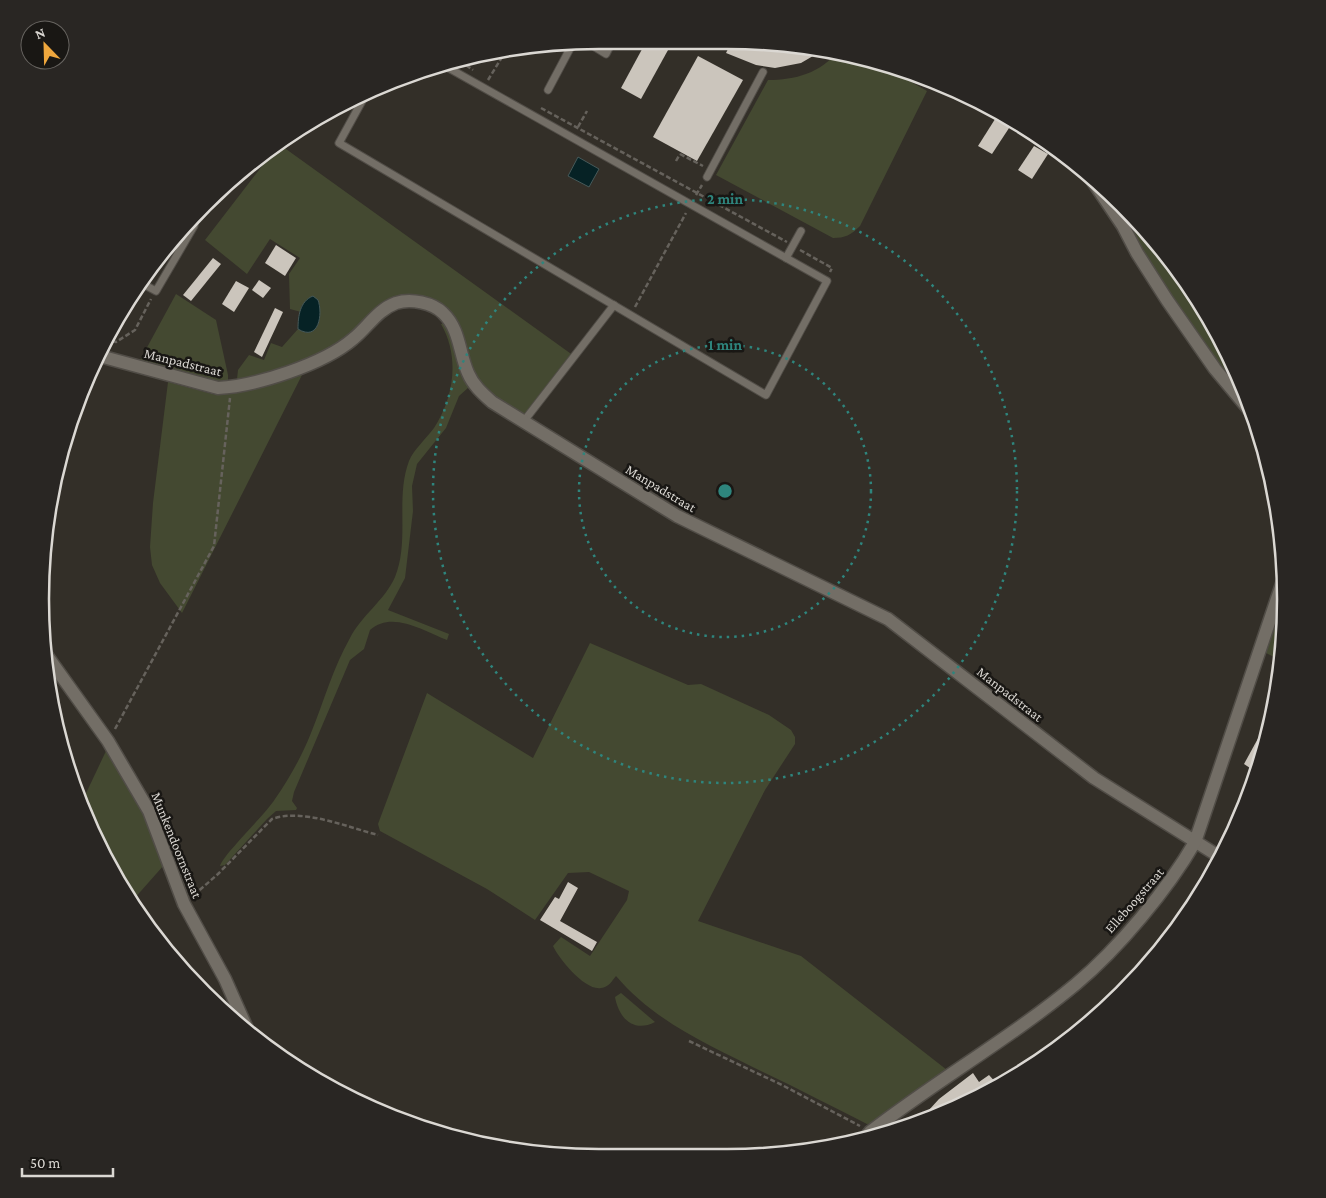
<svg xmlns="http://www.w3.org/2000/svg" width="1326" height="1198" viewBox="0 0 1326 1198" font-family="'Crimson Pro',serif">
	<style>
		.green { fill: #444931 }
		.water { fill: #062225; stroke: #465959 }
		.building { fill: #cbc5bc }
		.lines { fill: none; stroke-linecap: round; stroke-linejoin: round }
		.service-casing { stroke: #514d47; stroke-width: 9 }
		.minor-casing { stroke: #514d47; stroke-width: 15 }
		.path { stroke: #66625c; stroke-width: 2.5; stroke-dasharray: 5 2.5; stroke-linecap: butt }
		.service { stroke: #736e66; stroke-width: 7 }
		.minor { stroke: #736e66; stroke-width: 12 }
		.ring { fill: none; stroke: #2e857d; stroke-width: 2.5; stroke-dasharray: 2.5 5 }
		.labels { text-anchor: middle; stroke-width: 5; stroke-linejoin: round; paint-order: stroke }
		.street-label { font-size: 14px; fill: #dbd8d3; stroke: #191714 }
		.rim { fill: none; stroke: #dbd8d3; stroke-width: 2.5 }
		.centre { fill: #2e857d; stroke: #191714; stroke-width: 2.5 }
		.ring-label { font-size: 15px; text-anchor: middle; font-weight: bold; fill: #2e857d; stroke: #191714; stroke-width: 5; stroke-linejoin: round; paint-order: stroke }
	</style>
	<rect width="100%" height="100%" fill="#332f28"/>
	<g class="green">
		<path d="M838 51 878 63 927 91 860 226C851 235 845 238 833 238L716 175 768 80C795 80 821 73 838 51Z"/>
		<path d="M279 144 574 356 526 418 496 400 478 384 456 324 401 298 326 352 296 364 241 381 237 379 238 370 249 355 264 360 271 343 282 347 298 329C319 342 323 314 318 300L301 306V312L290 309 289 274 300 258 270 239 247 274 205 240Z"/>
		<polygon points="1139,224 1192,288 1243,385 1247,398 1223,369 1138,246 1133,234"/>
		<polygon points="176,294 216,320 228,375 228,384 220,384 138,364"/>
		<path d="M445 323 448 326 469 387 459 396 446 428 417 464 412 486 413 511 405 578 388 610 449 634 447 640C424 631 392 610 370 630L364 649 350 660 294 792 292 801 297 808 296 810 276 811 267 819 225 865 220 866C223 855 265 815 275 799 289 779 302 756 311 733 324 701 333 668 350 638 361 616 385 600 395 577 410 540 395 498 409 461 414 449 426 439 434 428 454 397 460 357 441 324Z"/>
		<polygon points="304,371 182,613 160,583 152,565 150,547 153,503 168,382 216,395 242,390"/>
		<polygon points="1285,587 1286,599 1280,660 1264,652"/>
		<path d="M590 643 688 685 701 684 769 715 791 730 795 737V744L765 790 698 921 801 956 947 1070 875 1123 867 1124C833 1107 799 1089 765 1073 711 1046 656 1023 616 976 611 982 609 987 601 988 585 991 559 959 553 946L561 937 590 956 627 900 629 891 589 872 568 873 535 920 487 889 380 831 378 824 427 693 533 758Z"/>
		<polygon points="106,751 148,819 164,865 133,900 80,806"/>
		<path d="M621 993 655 1022C634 1033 619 1019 615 997Z"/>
	</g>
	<g class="water">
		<polygon points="578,157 599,169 589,187 568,176"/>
		<path d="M313 296 318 300C323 314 319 342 298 329 298 316 300 301 313 296Z"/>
	</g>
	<g class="building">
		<polygon points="647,40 673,41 641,99 621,88"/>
		<polygon points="721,41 763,41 825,49 801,63 775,68 756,65 726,53 728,49"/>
		<polygon points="698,56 743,80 697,161 653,137"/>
		<polygon points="997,116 1011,125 992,154 978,146"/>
		<polygon points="1034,146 1048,154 1032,179 1018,170"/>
		<polygon points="276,245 296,258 285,276 265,263"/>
		<polygon points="213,258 221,264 191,301 183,295"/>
		<polygon points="259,280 271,288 263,298 252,290"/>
		<polygon points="236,281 249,288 234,312 222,304"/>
		<polygon points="275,308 283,312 262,357 254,352"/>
		<polygon points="1267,722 1270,724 1256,772 1244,764"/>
		<polygon points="568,882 578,888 560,921 597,942 592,951 540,920 555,897 559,899"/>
		<polygon points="973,1073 979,1082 989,1075 998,1085 986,1092 984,1089 941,1115 918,1122 939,1099"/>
	</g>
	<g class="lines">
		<g class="service-casing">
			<g id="service">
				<polyline points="585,41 606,54 613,40"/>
				<polyline points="548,90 573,43"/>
				<polyline points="367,92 339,143 766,395 827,281 445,66"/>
				<polyline points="707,177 763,72"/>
				<polyline points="786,258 801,231"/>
				<polyline points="142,280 143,284 156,291 194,226 195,220"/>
				<polyline points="524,421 614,305"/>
			</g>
		</g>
		<g class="minor-casing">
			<g id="minor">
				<polyline points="1090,177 1123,226 1137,253 1167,300 1215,369 1251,412"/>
				<path d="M96 355 218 388C256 386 324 364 353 339 368 327 377 310 396 303 411 298 433 303 443 313 460 329 459 353 468 373 473 385 482 393 492 402L677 516 888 619 1094 778 1220 857"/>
				<polyline points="45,653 108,741 149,811 184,904 225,979 249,1033"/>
				<path d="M865 1138 870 1132C937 1080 1011 1038 1076 984 1118 949 1168 889 1195 842L1284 578"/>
			</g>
		</g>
		<g class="path">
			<polyline points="460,61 473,70"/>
			<polyline points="488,80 507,49"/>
			<polyline points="541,108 787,242"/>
			<polyline points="578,127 587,111"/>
			<polyline points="680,154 703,166"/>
			<polyline points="676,161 680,154"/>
			<polyline points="696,195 702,185"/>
			<polyline points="800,250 832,268 830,272"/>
			<polyline points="635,307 686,213"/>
			<polyline points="105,339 116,342 135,330 151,299"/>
			<polyline points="115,729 214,546 230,398"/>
			<path d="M194 895 218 874 272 819C302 808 347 827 378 835"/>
			<polyline points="689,1041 782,1085 860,1126"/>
		</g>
		<use href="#service" class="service"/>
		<use href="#minor" class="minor"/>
	</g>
	<g class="ring">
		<circle cx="725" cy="491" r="146"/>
		<circle cx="725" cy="491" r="292"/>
	</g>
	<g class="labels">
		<g class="street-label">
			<text transform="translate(183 362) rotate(14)" y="5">Manpadstraat</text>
			<text transform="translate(661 488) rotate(31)" y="5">Manpadstraat</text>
			<text transform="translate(1010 694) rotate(38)" y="5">Manpadstraat</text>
			<text transform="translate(177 845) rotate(68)" y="5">Munkendoornstraat</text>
			<text transform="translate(1134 900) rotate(-49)" y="5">Elleboogstraat</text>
		</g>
	</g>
	<path d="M0 0H1326V1198H0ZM599 49H727A550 550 0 0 1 1277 599V599A550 550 0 0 1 727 1149H599A550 550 0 0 1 49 599V599A550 550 0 0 1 599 49Z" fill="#292623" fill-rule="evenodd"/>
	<path class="rim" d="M599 49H727A550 550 0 0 1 1277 599V599A550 550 0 0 1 727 1149H599A550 550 0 0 1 49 599V599A550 550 0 0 1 599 49Z"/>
	<circle cx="725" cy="491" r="8" class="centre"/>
	<g class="ring-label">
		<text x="725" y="204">2 min</text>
		<text x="725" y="350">1 min</text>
	</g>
	<g transform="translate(45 45) rotate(337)"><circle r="24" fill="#191714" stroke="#676460"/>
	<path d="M0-4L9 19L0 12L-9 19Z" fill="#efa73d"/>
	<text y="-8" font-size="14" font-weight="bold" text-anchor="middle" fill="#dbd8d3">N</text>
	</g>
	<path d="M22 1168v8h91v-8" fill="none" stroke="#dbd8d3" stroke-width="2.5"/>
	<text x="30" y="1168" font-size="15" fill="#dbd8d3" stroke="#191714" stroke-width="4" paint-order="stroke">50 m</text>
</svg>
